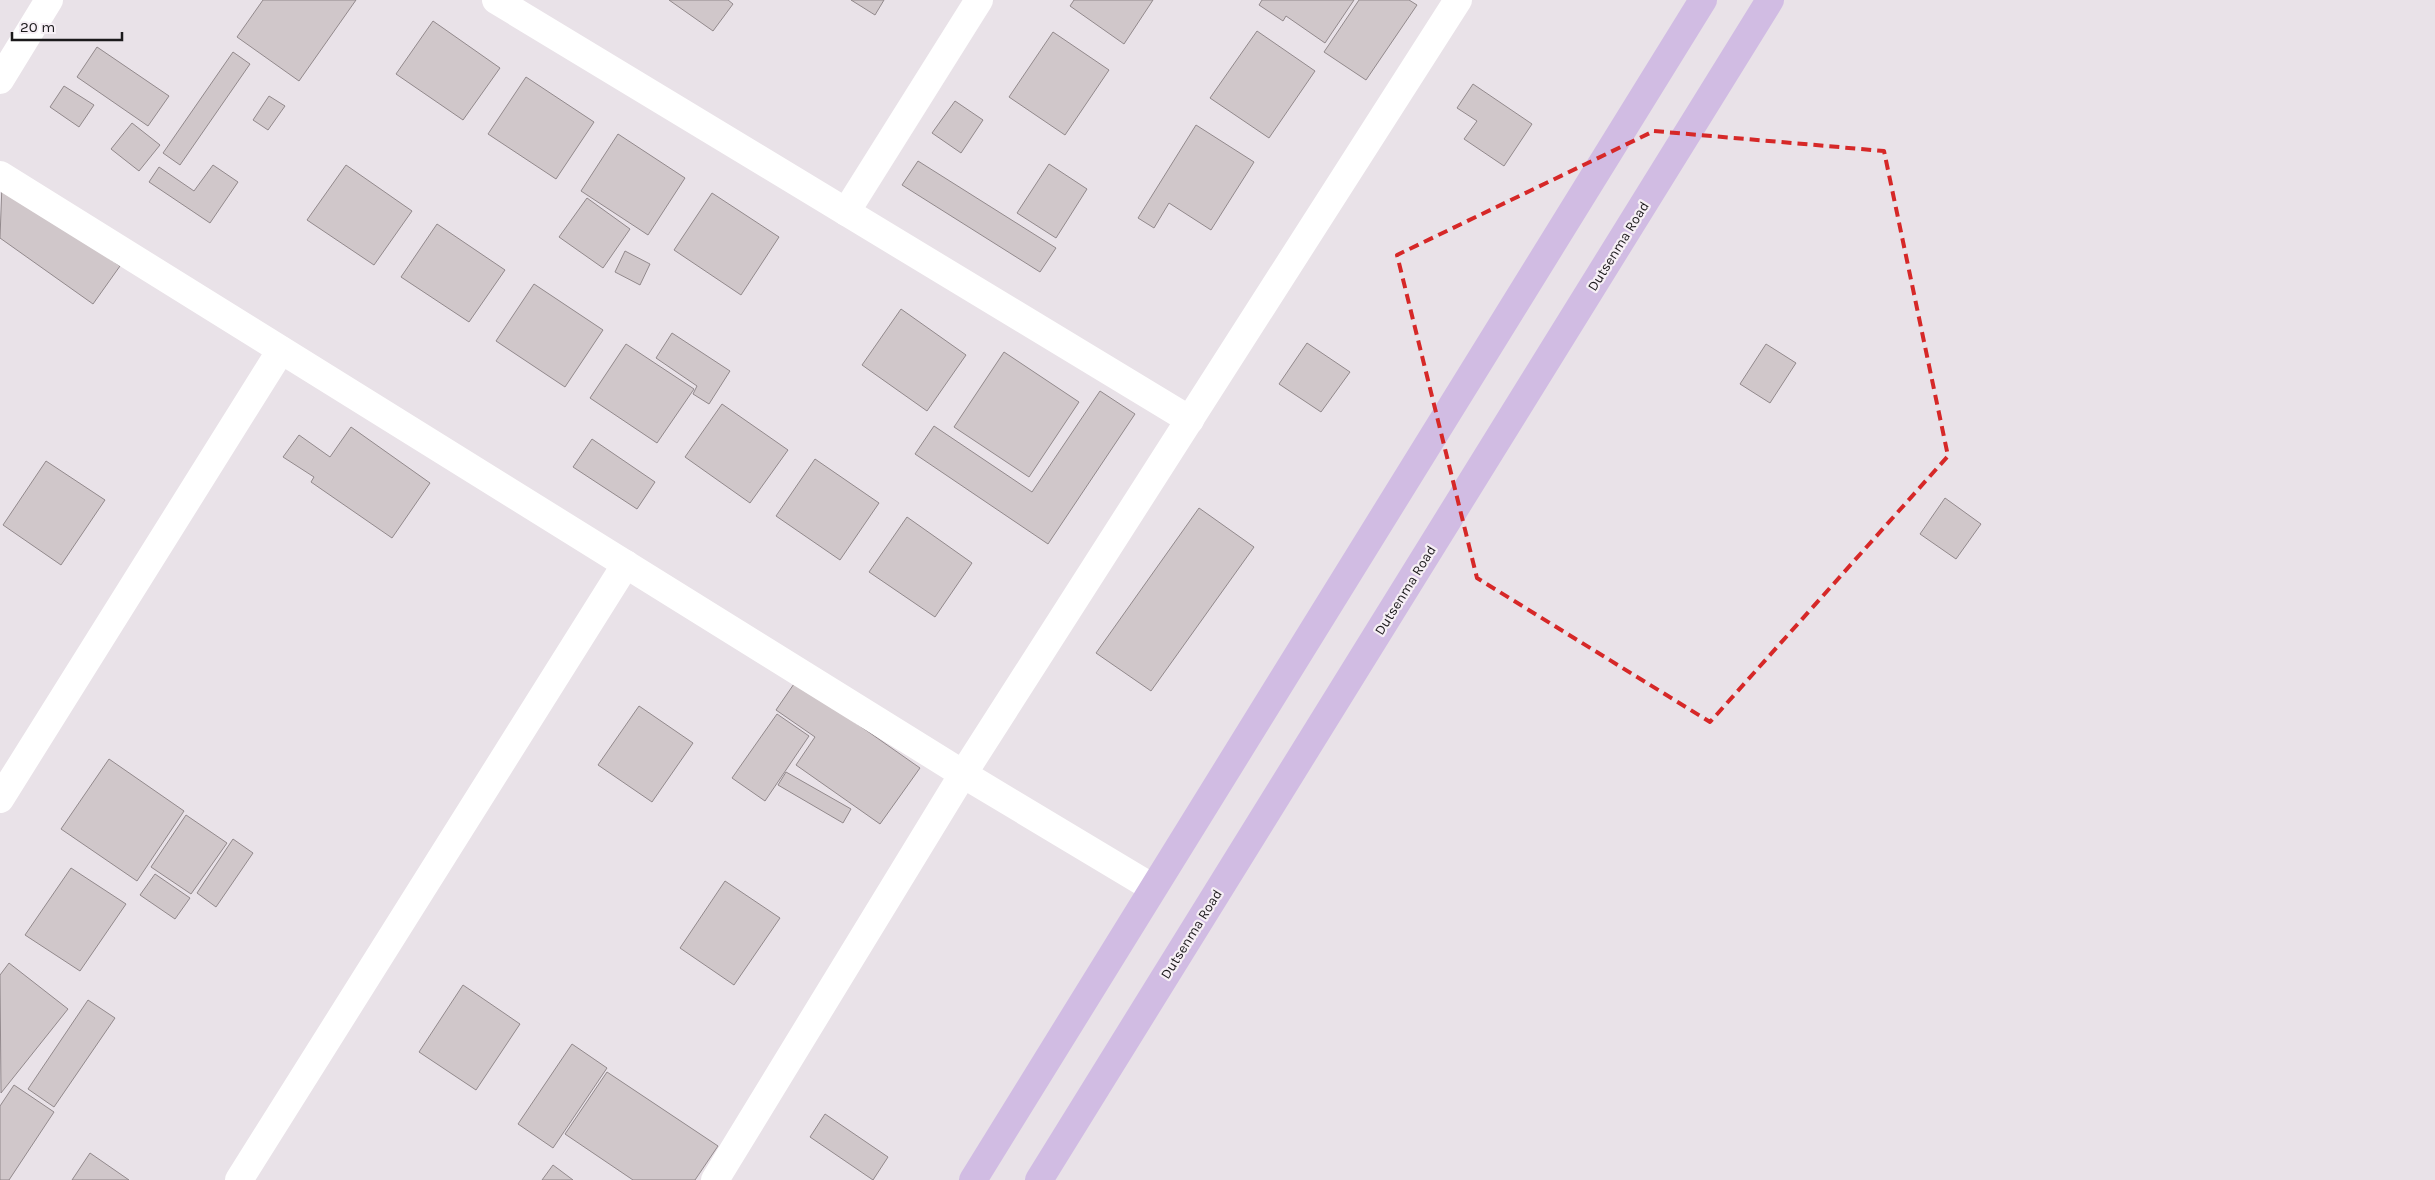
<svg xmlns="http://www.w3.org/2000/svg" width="2435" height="1180" viewBox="0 0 2435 1180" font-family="Karla,sans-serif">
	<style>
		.building { fill: #d0c7ca; stroke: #92898c }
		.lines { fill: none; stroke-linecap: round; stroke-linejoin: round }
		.street { stroke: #fff; stroke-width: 28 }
		.primary { stroke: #d1bce3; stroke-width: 28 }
		.marked { fill: none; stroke: #d62828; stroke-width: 4; stroke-dasharray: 10 6; stroke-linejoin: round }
		.labels { text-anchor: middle; stroke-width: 4.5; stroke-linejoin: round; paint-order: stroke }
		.street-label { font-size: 14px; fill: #1b191b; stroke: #f6eff5 }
	</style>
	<rect width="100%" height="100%" fill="#e9e2e8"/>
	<g class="building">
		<polygon points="263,0 356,0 299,81 237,37"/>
		<polygon points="669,0 728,0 733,4 713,31"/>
		<polygon points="851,0 884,0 875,15"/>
		<polygon points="1074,0 1153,0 1124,44 1070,6"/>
		<polygon points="1262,0 1354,0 1325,43 1286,16 1283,21 1259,5"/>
		<polygon points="1359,0 1409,0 1417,5 1366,80 1324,52"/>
		<polygon points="433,21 500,68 463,120 396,74"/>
		<polygon points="1257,31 1315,71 1269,138 1210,98"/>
		<polygon points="1053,32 1109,70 1065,135 1009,97"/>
		<polygon points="97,47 169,96 148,126 77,77"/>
		<polygon points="233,52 250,64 180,165 163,153"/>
		<polygon points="526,77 594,122 556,179 488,134"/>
		<polygon points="1473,84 1532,124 1504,166 1464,139 1477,121 1457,108"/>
		<polygon points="64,86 94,105 79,127 50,107"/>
		<polygon points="269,96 285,106 268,130 253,120"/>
		<polygon points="955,101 983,120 961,153 932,133"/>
		<polygon points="132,123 160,145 139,171 111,149"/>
		<polygon points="1196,125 1254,162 1211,230 1169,203 1154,228 1138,218"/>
		<polygon points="618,134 685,178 648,235 581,191"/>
		<polygon points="918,161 1056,248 1040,272 902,185"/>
		<polygon points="1049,164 1087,189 1056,238 1017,213"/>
		<polygon points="213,165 238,182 210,223 149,182 159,167 194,191"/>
		<polygon points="346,165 412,211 374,265 307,220"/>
		<polygon points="2,184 120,266 93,304 0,238"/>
		<polygon points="712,193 779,237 741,295 674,250"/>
		<polygon points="587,198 630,229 603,268 559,237"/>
		<polygon points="437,224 505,270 469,322 401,277"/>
		<polygon points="625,251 650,264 640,285 615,272"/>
		<polygon points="534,284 603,330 565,387 496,341"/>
		<polygon points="901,309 966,355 927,411 862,365"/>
		<polygon points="672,333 730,371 709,404 693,394 697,386 656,358"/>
		<polygon points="1307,343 1350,372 1321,412 1279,384"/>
		<polygon points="626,344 694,389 657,443 590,398"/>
		<polygon points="1766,344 1796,363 1770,403 1740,384"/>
		<polygon points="1004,352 1079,402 1029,477 954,427"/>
		<polygon points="1100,391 1135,414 1048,544 915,454 934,426 1032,492"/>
		<polygon points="722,404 788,450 750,503 685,457"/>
		<polygon points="351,427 430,483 392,538 311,482 314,477 283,457 299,435 330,457"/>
		<polygon points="592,439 655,482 637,509 573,467"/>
		<polygon points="815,459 879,503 840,560 776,516"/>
		<polygon points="46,461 105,500 61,565 3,525"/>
		<polygon points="1945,498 1981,524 1956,559 1920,534"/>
		<polygon points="1199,508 1254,547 1151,691 1096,653"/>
		<polygon points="907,517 972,563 935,617 869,572"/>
		<polygon points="796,681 920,768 880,824 796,765 815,737 776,710"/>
		<polygon points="639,706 693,743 652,802 598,765"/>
		<polygon points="777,714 809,736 765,801 732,778"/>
		<polygon points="109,759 184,811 137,881 61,829"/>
		<polygon points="786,772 851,809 843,823 778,785"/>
		<polygon points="186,815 227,843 191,894 151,867"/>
		<polygon points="233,839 253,853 216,907 197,893"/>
		<polygon points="71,868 126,904 80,971 25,935"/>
		<polygon points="155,874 190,898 175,919 140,895"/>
		<polygon points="725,881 780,918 734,985 680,948"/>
		<polygon points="9,963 68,1009 1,1093 0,975"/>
		<polygon points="463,985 520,1024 476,1090 419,1052"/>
		<polygon points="88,1000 115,1018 54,1107 28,1089"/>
		<polygon points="572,1044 607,1068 553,1148 518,1124"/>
		<polygon points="607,1072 718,1146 695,1180 633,1180 565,1134"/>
		<polygon points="14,1085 54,1112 9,1180 0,1180 0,1106"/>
		<polygon points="825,1114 888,1157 873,1180 810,1137"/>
		<polygon points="90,1153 129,1180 72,1180"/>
		<polygon points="553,1165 573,1180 542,1180"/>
	</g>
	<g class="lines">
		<g class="street">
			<polyline points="496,0 1190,420"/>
			<polyline points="0,80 49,0"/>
			<polyline points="0,175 963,774 1153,888"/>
			<polyline points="846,212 979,0"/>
			<polyline points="0,799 281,350"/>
			<polyline points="239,1180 626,564"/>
			<polyline points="715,1180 963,774 1458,0"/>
		</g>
		<g class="primary">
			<polyline points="973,1180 1703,0"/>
			<polyline points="1039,1180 1770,0"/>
		</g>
	</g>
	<path class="marked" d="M1654 131 1884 151 1948 456 1710 722 1477 578 1397 255Z"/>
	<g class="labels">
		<g class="street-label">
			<text transform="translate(1618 246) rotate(-58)" y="5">Dutsenma Road</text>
			<text transform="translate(1405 590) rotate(-58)" y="5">Dutsenma Road</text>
			<text transform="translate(1191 934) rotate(-58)" y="5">Dutsenma Road</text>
		</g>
	</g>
	<path d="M12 32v8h110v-8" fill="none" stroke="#1b191b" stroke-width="2.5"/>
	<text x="20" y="32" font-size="15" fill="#1b191b" stroke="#f6eff5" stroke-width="4" paint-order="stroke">20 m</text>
</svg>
